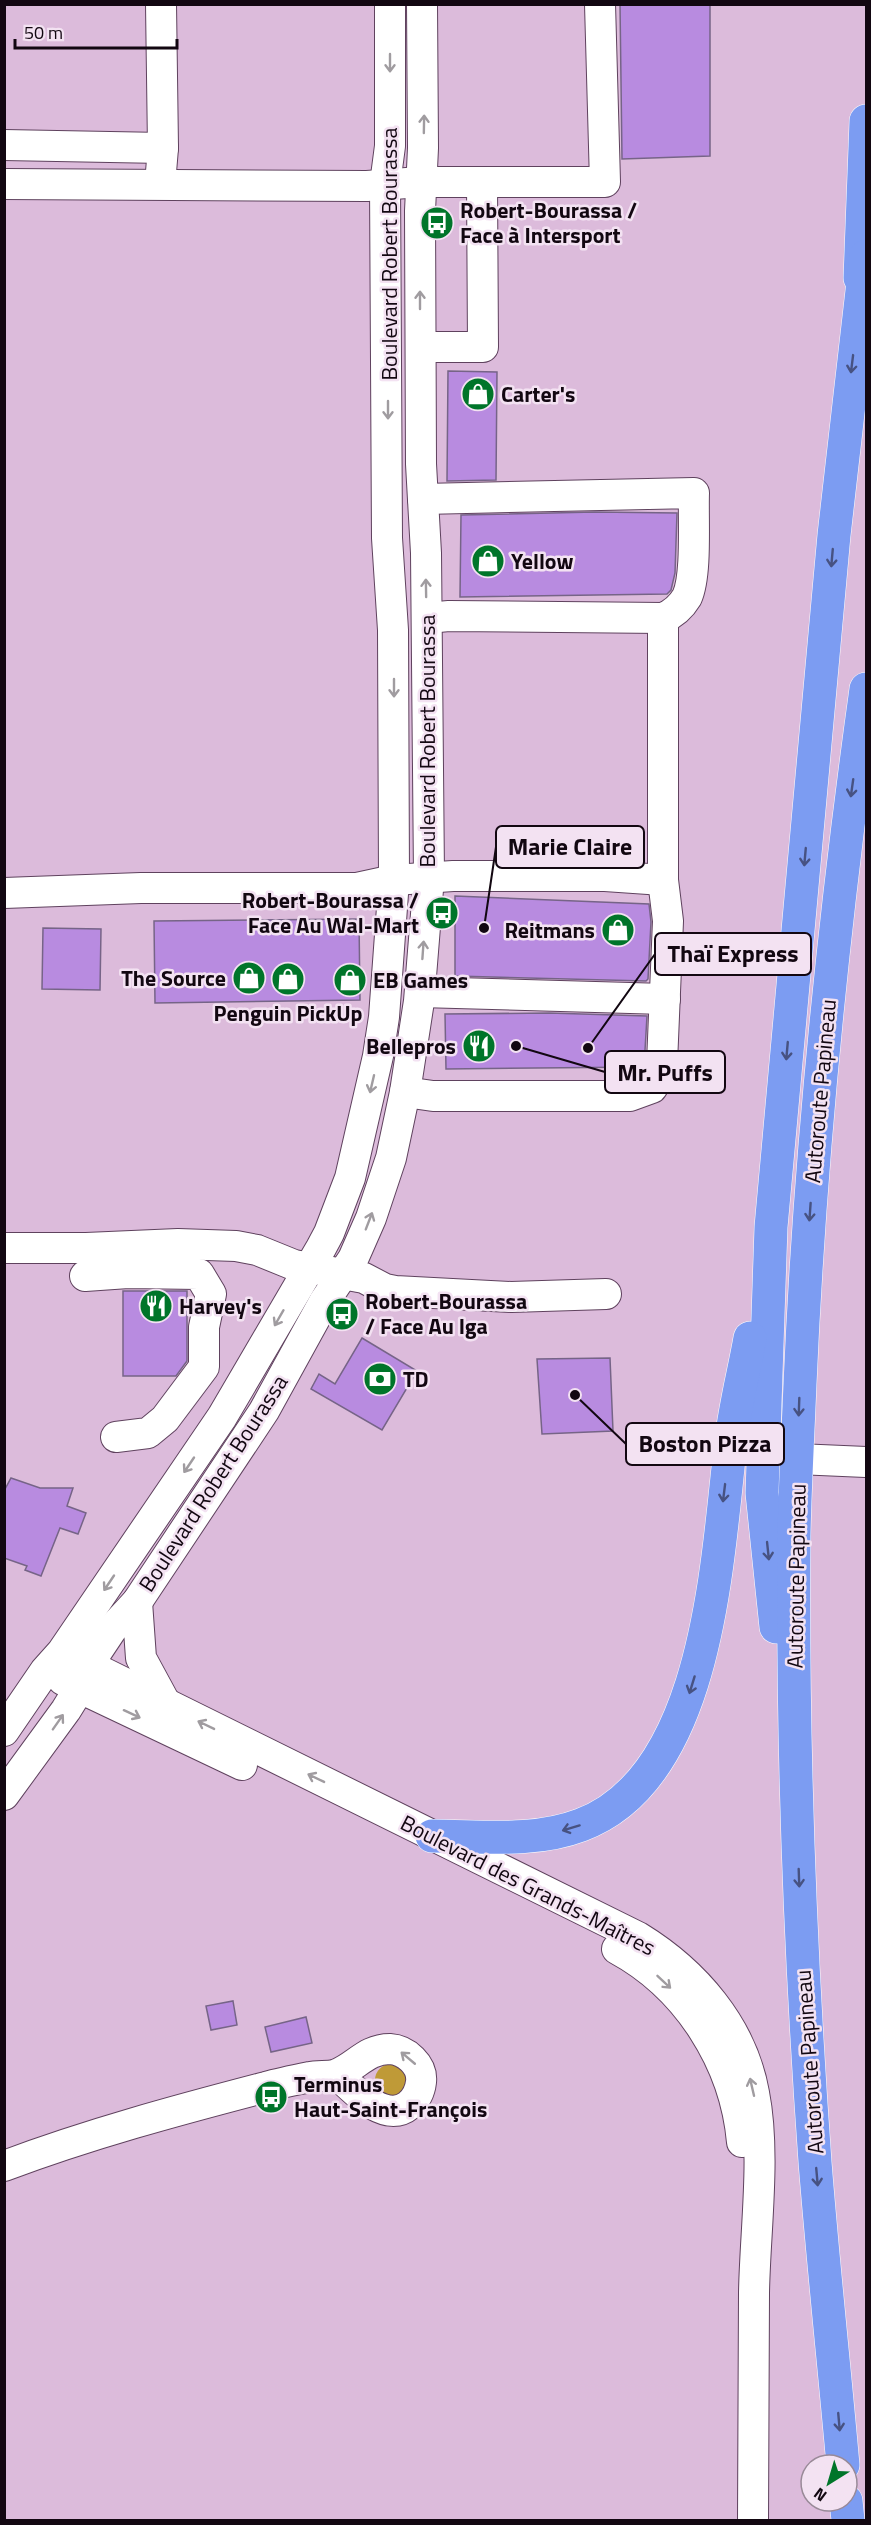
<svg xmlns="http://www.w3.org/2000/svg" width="871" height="2525" viewBox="0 0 871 2525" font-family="'Titillium Web',sans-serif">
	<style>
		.green { fill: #bf9a37 }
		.building { fill: #b88be0; stroke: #766487; stroke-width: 1.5 }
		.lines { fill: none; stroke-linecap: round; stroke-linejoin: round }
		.minor-casing { stroke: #5f425e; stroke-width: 32 }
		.highway-casing { stroke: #fff; stroke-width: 34 }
		.minor { stroke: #fff; stroke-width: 30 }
		.highway { stroke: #7c9cf2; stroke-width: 33 }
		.oneway { stroke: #a09ca0 }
		.oneway2 { stroke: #475282 }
		.labels { text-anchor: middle; stroke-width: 5; stroke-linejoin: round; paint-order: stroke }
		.poi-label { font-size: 22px; font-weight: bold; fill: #120711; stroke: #f3e2f2; text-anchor: start }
		.street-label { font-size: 22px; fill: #120711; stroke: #f3e2f2 }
		.leader { fill: none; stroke: #120711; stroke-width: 2 }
		.callout-dot { fill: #120711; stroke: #f3e2f2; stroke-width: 2 }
		.callout { fill: #f3e2f2; stroke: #120711; stroke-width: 2 }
		.callout-label { font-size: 24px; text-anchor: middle; font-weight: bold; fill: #120711 }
	</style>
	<rect width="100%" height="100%" fill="#dcbbdb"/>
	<circle class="green" cx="391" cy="2080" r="16"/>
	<g class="building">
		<polygon points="620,4 710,4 710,156 622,159"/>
		<polygon points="448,371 497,372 496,480 447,481"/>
		<polygon points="595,512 677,513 675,573 671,590 667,594 460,597 461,515"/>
		<polygon points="455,896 649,904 651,922 648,979 646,981 455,976"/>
		<polygon points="359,919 360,1000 155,1003 154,921"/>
		<polygon points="43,928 101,929 100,990 42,989"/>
		<polygon points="549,1013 647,1016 644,1067 446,1069 445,1014"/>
		<polygon points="123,1291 187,1291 187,1361 176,1376 123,1376"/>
		<polygon points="362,1338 417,1371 382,1430 311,1389 319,1374 335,1384"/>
		<polygon points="610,1358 613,1431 542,1434 537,1359"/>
		<polygon points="11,1478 40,1488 73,1488 67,1506 86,1513 78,1534 60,1528 41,1576 25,1570 27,1566 4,1558 4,1491"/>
		<polygon points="233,2001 237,2025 211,2030 206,2006"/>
		<polygon points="306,2017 312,2043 271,2052 265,2027"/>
	</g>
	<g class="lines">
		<g class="minor-casing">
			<g id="minor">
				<polyline points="4,145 163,148"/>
				<polyline points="4,184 367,186 420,182 605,182 600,4"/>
				<polyline points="160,184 163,148 161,4"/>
				<polyline points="421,347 483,347 482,182"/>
				<path d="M423 499 694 493C693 519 697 575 687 597 681 607 673 614 663 618L449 616 427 618"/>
				<polyline points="4,893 141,888 357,888 394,880 453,876 605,876 663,880"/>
				<polyline points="420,992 665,999"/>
				<polyline points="405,1092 433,1096 630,1096 652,1088 660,1075 662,1063 668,921 663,880 663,618"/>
				<polyline points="4,1248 86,1248 178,1244 236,1246 257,1250 294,1265 364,1278 385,1289 395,1291 511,1297 606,1294"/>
				<polyline points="85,1276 128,1273 199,1274 211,1294 204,1327 204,1367 165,1419 148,1433 116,1437"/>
				<polyline points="797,1459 866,1462"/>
				<polyline points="137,1602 141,1658 167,1706"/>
				<path d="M72 1657 638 1937C695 1972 742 2026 754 2093 766 2154 755 2231 754 2293 753 2369 754 2445 753 2520"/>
				<polyline points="63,1680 242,1765"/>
				<polyline points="4,1731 45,1671 62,1652 222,1417 321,1248 329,1233 350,1178 378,1056 384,1017 394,880 393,630 387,538 385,184 390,146 390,4"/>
				<polyline points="4,1795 66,1710 79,1689 88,1665 112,1629 137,1602 264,1411 324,1302 353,1259 371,1218 391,1158 405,1092 419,1001 429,877 426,553 421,464 420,211 423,148 422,4"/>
				<path d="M617 1949C687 1987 735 2062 742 2142"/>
				<path d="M4 2166C89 2134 178 2110 266 2087 280 2083 295 2080 310 2077 318 2075 330 2077 337 2074 357 2066 366 2049 390 2049 406 2050 423 2065 421 2082 420 2091 416 2099 409 2105 385 2125 353 2089 337 2074"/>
			</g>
		</g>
		<g class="highway-casing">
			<g id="highway">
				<polyline points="860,278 866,121"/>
				<polyline points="776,1627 762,1493 771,1227 834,535 866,256"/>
				<path d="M432 1836C482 1836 534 1843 581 1825 710 1777 717 1556 731 1441 735 1406 744 1372 750 1338"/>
				<path d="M843 2465C834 2364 823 2263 815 2162 800 1953 792 1745 794 1536 795 1485 798 1434 800 1384 810 1151 834 919 866 689"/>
				<polyline points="846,2501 848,2520"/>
			</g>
		</g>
		<use href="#minor" class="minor"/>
		<use href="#highway" class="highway"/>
	</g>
	<defs><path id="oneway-shaft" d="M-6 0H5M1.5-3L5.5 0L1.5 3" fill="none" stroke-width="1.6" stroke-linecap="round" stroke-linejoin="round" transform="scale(1.5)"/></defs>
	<g class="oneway">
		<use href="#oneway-shaft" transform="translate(390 63) rotate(90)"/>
		<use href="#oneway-shaft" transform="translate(424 124) rotate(-89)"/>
		<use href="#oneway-shaft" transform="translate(420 300) rotate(-90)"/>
		<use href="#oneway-shaft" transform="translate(388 410) rotate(90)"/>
		<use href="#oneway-shaft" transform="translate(426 588) rotate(-91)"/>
		<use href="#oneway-shaft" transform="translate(394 688) rotate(90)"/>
		<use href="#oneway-shaft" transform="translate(423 950) rotate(-86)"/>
		<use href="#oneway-shaft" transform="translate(372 1084) rotate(103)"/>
		<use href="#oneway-shaft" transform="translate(369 1221) rotate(-69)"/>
		<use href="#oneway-shaft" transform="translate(279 1318) rotate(120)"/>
		<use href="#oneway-shaft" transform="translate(189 1465) rotate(124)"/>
		<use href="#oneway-shaft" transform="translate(109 1583) rotate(124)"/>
		<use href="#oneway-shaft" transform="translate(132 1714) rotate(25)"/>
		<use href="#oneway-shaft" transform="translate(58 1722) rotate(-55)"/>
		<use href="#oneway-shaft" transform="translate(206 1725) rotate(-154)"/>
		<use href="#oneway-shaft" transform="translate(316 1778) rotate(-154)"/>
		<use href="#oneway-shaft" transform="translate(664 1982) rotate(43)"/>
		<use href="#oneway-shaft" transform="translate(408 2058) rotate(-140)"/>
		<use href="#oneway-shaft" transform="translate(752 2087) rotate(-103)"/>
	</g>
	<g class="oneway2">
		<use href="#oneway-shaft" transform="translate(852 364) rotate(97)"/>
		<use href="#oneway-shaft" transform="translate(832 558) rotate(95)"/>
		<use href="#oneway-shaft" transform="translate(852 788) rotate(98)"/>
		<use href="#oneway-shaft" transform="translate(805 857) rotate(95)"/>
		<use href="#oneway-shaft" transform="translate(787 1051) rotate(95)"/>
		<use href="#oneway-shaft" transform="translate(810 1212) rotate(94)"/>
		<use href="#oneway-shaft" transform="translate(799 1407) rotate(92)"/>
		<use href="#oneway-shaft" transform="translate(724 1493) rotate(97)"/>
		<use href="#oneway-shaft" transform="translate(768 1551) rotate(84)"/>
		<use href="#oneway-shaft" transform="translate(692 1685) rotate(107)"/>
		<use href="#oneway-shaft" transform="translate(571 1828) rotate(163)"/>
		<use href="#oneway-shaft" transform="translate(799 1878) rotate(88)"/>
		<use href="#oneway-shaft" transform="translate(817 2177) rotate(85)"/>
		<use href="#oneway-shaft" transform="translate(839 2422) rotate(85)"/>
	</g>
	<defs>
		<g id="bus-disc" transform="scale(1.725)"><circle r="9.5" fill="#00752a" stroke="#f3e2f2"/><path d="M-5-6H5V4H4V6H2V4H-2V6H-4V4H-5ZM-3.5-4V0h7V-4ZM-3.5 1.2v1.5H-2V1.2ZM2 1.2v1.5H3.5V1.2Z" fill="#fff"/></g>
		<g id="shop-disc" transform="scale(1.725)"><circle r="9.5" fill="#00752a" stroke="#f3e2f2"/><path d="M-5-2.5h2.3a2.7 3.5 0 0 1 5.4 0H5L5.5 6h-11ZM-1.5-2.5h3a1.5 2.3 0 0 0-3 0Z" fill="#fff"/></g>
		<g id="restaurant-disc" transform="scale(1.725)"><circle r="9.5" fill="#00752a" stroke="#f3e2f2"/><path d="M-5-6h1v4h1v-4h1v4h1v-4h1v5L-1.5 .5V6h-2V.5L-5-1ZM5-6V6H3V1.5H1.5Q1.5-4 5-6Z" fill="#fff"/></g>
		<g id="bank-disc" transform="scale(1.725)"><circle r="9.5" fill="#00752a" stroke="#f3e2f2"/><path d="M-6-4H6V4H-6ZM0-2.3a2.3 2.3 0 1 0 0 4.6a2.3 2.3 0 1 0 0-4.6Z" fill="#fff"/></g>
	</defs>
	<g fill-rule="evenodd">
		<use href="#bus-disc" x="437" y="223"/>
		<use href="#shop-disc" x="478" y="394"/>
		<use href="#shop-disc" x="488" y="561"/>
		<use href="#bus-disc" x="442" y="913"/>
		<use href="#shop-disc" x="618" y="930"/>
		<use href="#shop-disc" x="249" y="978"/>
		<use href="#shop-disc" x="288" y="979"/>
		<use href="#shop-disc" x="350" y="980"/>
		<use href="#restaurant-disc" x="479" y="1046"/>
		<use href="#restaurant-disc" x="156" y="1306"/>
		<use href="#bus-disc" x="342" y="1314"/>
		<use href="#bank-disc" x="380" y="1379"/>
		<use href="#bus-disc" x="271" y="2097"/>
	</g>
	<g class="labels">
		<g class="poi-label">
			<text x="460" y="218">Robert-Bourassa /<tspan x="460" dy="25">Face à Intersport</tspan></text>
			<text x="501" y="402">Carter's</text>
			<text x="511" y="569">Yellow</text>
			<text x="419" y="908" text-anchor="end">Robert-Bourassa /<tspan x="419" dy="25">Face Au Wal-Mart</tspan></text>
			<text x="595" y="938" text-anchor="end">Reitmans</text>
			<text x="226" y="986" text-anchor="end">The Source</text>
			<text x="373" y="988">EB Games</text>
			<text x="288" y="1021" text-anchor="middle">Penguin PickUp</text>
			<text x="456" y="1054" text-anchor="end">Bellepros</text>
			<text x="365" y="1309">Robert-Bourassa<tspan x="365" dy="25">/ Face Au Iga</tspan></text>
			<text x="179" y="1314">Harvey's</text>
			<text x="403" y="1387">TD</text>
			<text x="294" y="2092">Terminus<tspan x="294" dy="25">Haut-Saint-François</tspan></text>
		</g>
		<g class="street-label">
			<text transform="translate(389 254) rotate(-90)" y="8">Boulevard Robert Bourassa</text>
			<text transform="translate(427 741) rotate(-90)" y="8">Boulevard Robert Bourassa</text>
			<text transform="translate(820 1091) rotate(-85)" y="8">Autoroute Papineau</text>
			<text transform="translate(213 1483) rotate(-57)" y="8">Boulevard Robert Bourassa</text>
			<text transform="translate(796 1576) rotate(-89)" y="8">Autoroute Papineau</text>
			<text transform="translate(528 1885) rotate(27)" y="8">Boulevard des Grands-Maîtres</text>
			<text transform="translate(809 2062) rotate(-94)" y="8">Autoroute Papineau</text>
		</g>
	</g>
	<path class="leader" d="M484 928L496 847M588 1048L655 954M516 1046L605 1072M575 1395L626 1444"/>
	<g class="callout-dot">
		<circle cx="484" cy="928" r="6"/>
		<circle cx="588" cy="1048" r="6"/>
		<circle cx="516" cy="1046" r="6"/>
		<circle cx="575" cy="1395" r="6"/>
	</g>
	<g class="callout">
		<rect x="496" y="826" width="148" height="42" rx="6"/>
		<rect x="655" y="933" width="156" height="42" rx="6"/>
		<rect x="605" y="1051" width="120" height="42" rx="6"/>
		<rect x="626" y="1423" width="158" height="42" rx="6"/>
	</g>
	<g class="callout-label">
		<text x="570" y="855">Marie Claire</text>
		<text x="733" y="962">Thaï Express</text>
		<text x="665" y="1081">Mr. Puffs</text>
		<text x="705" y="1452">Boston Pizza</text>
	</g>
	<rect width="871" height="2525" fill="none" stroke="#120711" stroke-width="12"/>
	<g transform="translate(829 2483) rotate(217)"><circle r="28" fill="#f3e2f2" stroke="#998a98" stroke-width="1.5"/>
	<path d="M0-4.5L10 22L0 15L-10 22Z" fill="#00752a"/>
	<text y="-9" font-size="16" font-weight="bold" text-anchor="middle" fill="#120711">N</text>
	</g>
	<path d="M15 39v9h162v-9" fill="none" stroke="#120711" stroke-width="3"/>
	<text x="24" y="39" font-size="18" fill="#120711" stroke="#f3e2f2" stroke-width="4.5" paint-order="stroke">50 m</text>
</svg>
